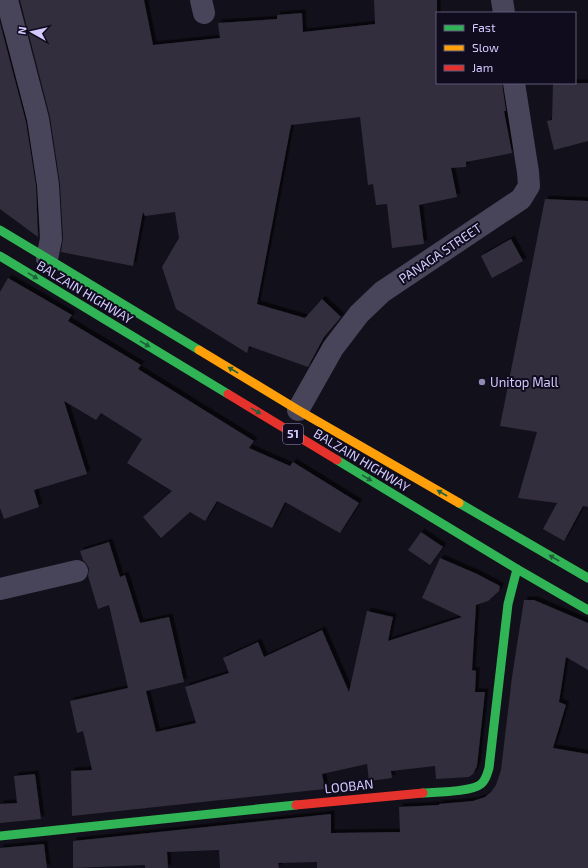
<svg xmlns="http://www.w3.org/2000/svg" width="588" height="868" viewBox="0 0 588 868" font-family="'Exo 2',sans-serif">
	<style>
		.building { fill: #312e3d; filter: url(#shadow) }
		.lines { fill: none; stroke-linecap: round; stroke-linejoin: round }
		.street { stroke: #48455b; stroke-width: 22 }
		.fast { stroke: #30b455; stroke-width: 9 }
		.slow { stroke: #ff9f0a; stroke-width: 9 }
		.jam { stroke: #e5322d; stroke-width: 9 }
		.oneway { fill: #20603a }
		.poi-dot { fill: #8f8aae; stroke: #100c1e; stroke-width: 1.5 }
		.labels { text-anchor: middle; stroke-width: 4; stroke-linejoin: round; paint-order: stroke }
		.shield { fill: #100c1e; stroke: #9892bb; stroke-width: 1 }
		.shield-label { font-size: 12px; font-weight: bold; fill: #d3cbfe }
		.street-label { font-size: 13px; fill: #d3cbfe; stroke: #100c1e }
		.poi-label { font-size: 13px; fill: #d3cbfe; stroke: #100c1e; text-anchor: start }
	</style>
	<defs>
		<filter id="shadow"><feDropShadow dx="3.5" dy="-3.5" stdDeviation="0" flood-color="#0009"/></filter>
	</defs>
	<rect width="100%" height="100%" fill="#12101a"/>
	<g class="building">
		<polygon points="20,0 144,0 153,45 220,38 218,23 277,19 277,15 302,13 303,32 375,24 374,0 437,0 437,83 502,83 506,111 504,111 512,153 466,162 466,167 451,168 457,197 419,205 424,244 392,248 387,204 376,205 373,184 368,185 360,117 291,125 257,304 305,318 322,299 341,317 324,337 308,367 249,346 247,353 176,309 162,267 179,238 175,212 145,216 143,212 133,266 61,252 63,238 60,184 50,117"/>
		<polygon points="0,23 26,122 36,186 38,237 0,209"/>
		<polygon points="553,83 588,83 588,141 554,150 547,121 552,120"/>
		<polygon points="545,199 588,201 588,507 583,506 564,541 543,529 557,503 518,498 537,432 500,426"/>
		<polygon points="511,239 523,261 492,278 481,256"/>
		<polygon points="8,278 72,315 68,321 141,365 138,369 254,441 249,448 290,466 293,462 359,503 340,533 285,502 272,528 217,501 205,521 190,512 161,538 143,517 172,491 127,463 142,439 101,413 96,420 64,401 87,474 34,490 39,507 4,519 0,508 0,292"/>
		<polygon points="421,532 443,547 430,565 408,550"/>
		<polygon points="109,542 120,577 125,575 140,623 169,617 184,682 146,691 156,732 196,723 185,687 229,673 223,658 258,642 264,657 322,630 349,692 367,611 393,617 388,641 462,617 422,598 440,558 477,574 500,586 499,591 488,601 476,605 472,670 476,671 475,692 485,692 477,766 473,774 469,777 436,779 435,766 391,771 392,778 369,781 367,764 322,774 325,789 72,816 71,771 92,770 83,731 77,733 70,701 128,688 109,605 98,609 88,576 89,568 86,563 83,560 80,551"/>
		<polygon points="524,600 534,600 588,623 588,670 566,657 559,702 566,705 553,748 588,754 588,868 317,868 317,862 278,863 279,868 220,868 219,850 167,852 168,868 145,868 145,865 73,868 73,841 331,814 331,833 400,832 399,807 439,805 439,804 473,801 485,797 491,792 496,785 501,770 512,677"/>
		<polygon points="35,774 41,819 0,823 0,804 17,803 14,776"/>
		<polygon points="44,844 47,868 0,868 0,848"/>
	</g>
	<g class="lines">
		<g class="street">
			<polyline points="7,0 38,119 48,185 51,239 47,259"/>
			<polyline points="201,0 204,13"/>
			<polyline points="502,0 504,13"/>
			<polyline points="298,410 333,348 359,314 382,292 521,199 529,186 528,172 514,83"/>
			<polyline points="0,589 77,571"/>
		</g>
		<g class="fast">
			<polyline points="0,230 199,350"/>
			<polyline points="0,256 228,394"/>
			<polyline points="337,460 517,569 588,610"/>
			<polyline points="459,503 588,578"/>
			<path d="M423 793C436 792 472 792 481 784 486 780 487 774 489 768L508 604 517 569"/>
			<polyline points="0,836 296,805"/>
		</g>
		<polyline class="slow" points="199,350 298,410 459,503"/>
		<g class="jam">
			<polyline points="228,394 337,460"/>
			<polyline points="296,805 423,793"/>
		</g>
	</g>
	<defs><path id="oneway-solid" d="M-6-.8H1V-3.2L6.5 0L1 3.2V.8H-6Z"/></defs>
	<g class="oneway">
		<use href="#oneway-solid" transform="translate(33 276) rotate(31)"/>
		<use href="#oneway-solid" transform="translate(145 344) rotate(31)"/>
		<use href="#oneway-solid" transform="translate(233 370) rotate(-149)"/>
		<use href="#oneway-solid" transform="translate(256 411) rotate(31)"/>
		<use href="#oneway-solid" transform="translate(367 478) rotate(31)"/>
		<use href="#oneway-solid" transform="translate(442 493) rotate(-150)"/>
		<use href="#oneway-solid" transform="translate(554 558) rotate(-150)"/>
	</g>
	<circle class="poi-dot" cx="482" cy="382" r="4"/>
	<g class="labels">
		<rect class="shield" x="283" y="424" width="20" height="20" rx="3"/>
		<g class="shield-label">
			<text x="293" y="438">51</text>
		</g>
		<g class="street-label">
			<text transform="translate(440 253) rotate(-34)" y="5">PANAGA STREET</text>
			<text transform="translate(85 292) rotate(31)" y="5">BALZAIN HIGHWAY</text>
			<text transform="translate(362 460) rotate(31)" y="5">BALZAIN HIGHWAY</text>
			<text transform="translate(349 786) rotate(-6)" y="5">LOOBAN</text>
		</g>
		<g class="poi-label">
			<text x="490" y="387">Unitop Mall</text>
		</g>
	</g>
	<rect x="436" y="12" width="140" height="72" fill="#100c1e" stroke="#5e5878"/>
	<rect x="444" y="25" width="20" height="6" fill="#30b455" stroke="#5e5878"/>
	<text x="472" y="32" font-size="12" fill="#d3cbfe">Fast</text>
	<rect x="444" y="45" width="20" height="6" fill="#ff9f0a" stroke="#5e5878"/>
	<text x="472" y="52" font-size="12" fill="#d3cbfe">Slow</text>
	<rect x="444" y="65" width="20" height="6" fill="#e5322d" stroke="#5e5878"/>
	<text x="472" y="72" font-size="12" fill="#d3cbfe">Jam</text>
	<g transform="translate(32 32) rotate(278)" stroke="#100c1e" stroke-width="3" paint-order="stroke">
	<path d="M0-3L7 15L0 10L-7 15Z" fill="#d3cbfe"/>
	<text y="-6" font-size="11" font-weight="bold" text-anchor="middle" fill="#d3cbfe">N</text>
	</g>
</svg>
